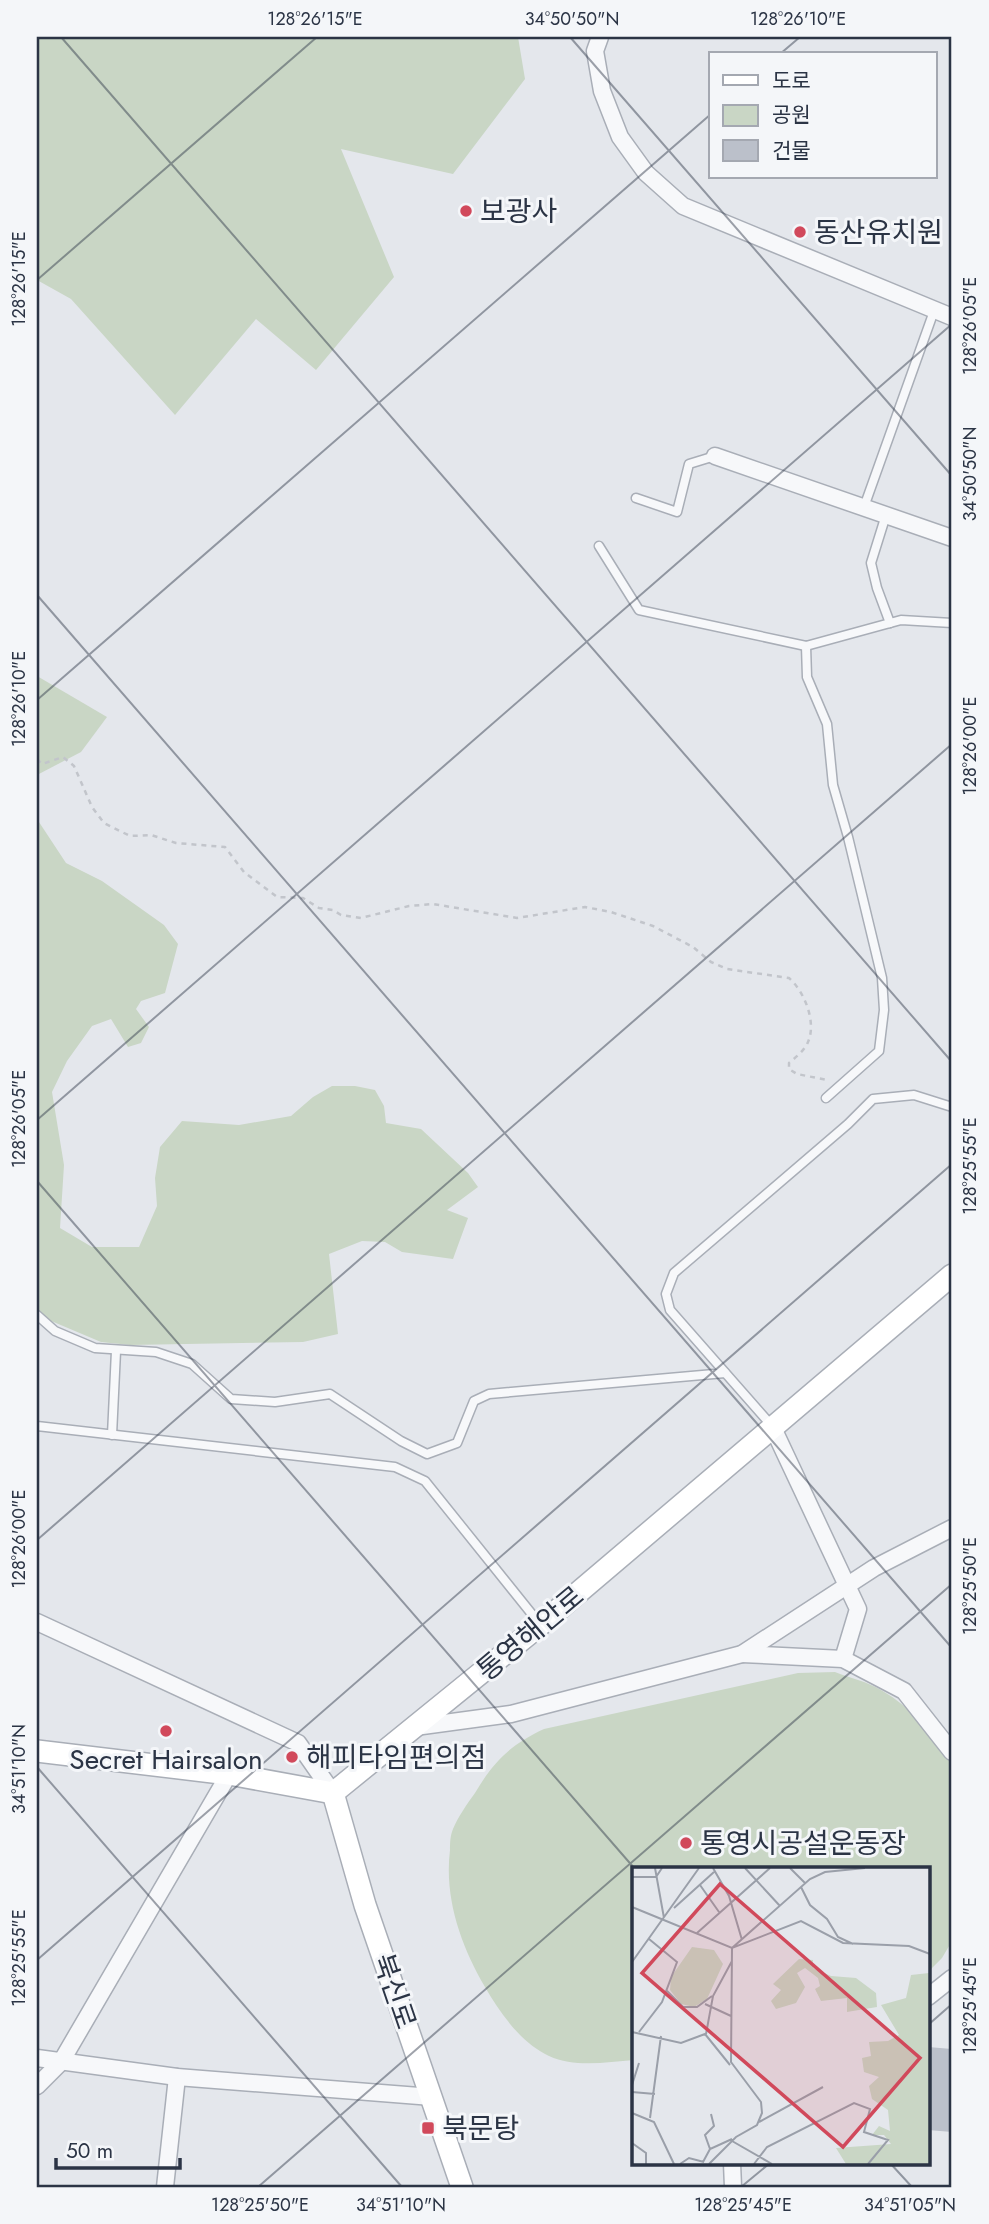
<svg xmlns="http://www.w3.org/2000/svg" width="989" height="2224" viewBox="0 0 989 2224" font-family="Jost,'Noto Sans KR',sans-serif">
	<style>
		.green { fill: #c9d6c5 }
		.building { fill: #bbc0ca }
		.lines { fill: none; stroke-linecap: round; stroke-linejoin: round }
		.lane-casing { stroke: #a9aeb7; stroke-width: 11 }
		.street-casing { stroke: #a9aeb7; stroke-width: 19 }
		.secondary-casing { stroke: #a9aeb7; stroke-width: 24 }
		.path { stroke: #c2c5cb; stroke-width: 2.5; stroke-dasharray: 5 5; stroke-linecap: butt }
		.lane { stroke: #f7f8fa; stroke-width: 8 }
		.street { stroke: #f7f8fa; stroke-width: 16 }
		.secondary { stroke: #fff; stroke-width: 21 }
		.ticks { fill: none; stroke: #2b3445; stroke-width: 2; stroke-opacity: 0.45 }
		.poi-dot { fill: #d1495b; stroke: #f4f6f9; stroke-width: 2.5 }
		.labels { text-anchor: middle; stroke-width: 6; stroke-linejoin: round; paint-order: stroke }
		.poi-label { font-size: 28px; fill: #2b3445; stroke: #f4f6f9; text-anchor: start }
		.street-label { font-size: 28px; fill: #2b3445; stroke: #f4f6f9 }
		.inset-road { fill: none; stroke: #9a9fa9; stroke-width: 2 }
		.view { fill: #d1495b; fill-opacity: 0.15; stroke: #d1495b; stroke-width: 3.5 }
		.inset-edge { fill: none; stroke: #2b3445; stroke-width: 3.5 }
		.neatline { fill: none; stroke: #2b3445; stroke-width: 2.5 }
		.ticks-label { font-size: 18px; text-anchor: middle; fill: #2b3445 }
	</style>
	<rect width="100%" height="100%" fill="#e4e7ec"/>
	<g class="green">
		<polygon points="37,37 518,37 525,79 453,174 341,149 394,277 316,370 256,319 175,415 71,299 37,280"/>
		<polygon points="37,676 107,717 81,752 37,775"/>
		<polygon points="37,819 66,863 102,881 164,925 178,944 165,993 141,1001 136,1009 149,1027 141,1043 128,1047 111,1019 92,1026 67,1061 52,1092 64,1165 60,1228 92,1247 139,1247 157,1206 155,1178 160,1147 182,1121 239,1125 291,1116 313,1097 332,1086 355,1086 375,1090 384,1106 386,1123 421,1129 468,1173 478,1187 447,1210 468,1218 453,1259 402,1252 385,1242 362,1241 329,1254 338,1334 303,1342 130,1345 101,1342 37,1315"/>
		<path d="M835 1672C850 1678 868 1682 881 1690 912 1708 935 1734 952 1765V1941L942 1958 928 1972V1869H634V2060C607 2062 575 2068 549 2056 521 2043 500 2013 485 1987 461 1946 444 1898 450 1850 450 1844 450 1836 453 1829 458 1817 467 1804 475 1793 494 1761 510 1745 544 1729L798 1673Z"/>
	</g>
	<polygon class="building" points="928,2047 952,2049 952,2132 928,2130"/>
	<g class="lines">
		<g class="lane-casing">
			<g id="lane">
				<polyline points="636,498 677,512 689,464 715,456"/>
				<polyline points="864,507 934,311"/>
				<polyline points="886,515 871,563 877,588 890,623"/>
				<polyline points="599,546 639,610 806,646 901,620 952,623"/>
				<polyline points="806,646 807,677 827,724 833,785 848,837 882,978 884,1010 879,1051 826,1098"/>
				<polyline points="37,1315 55,1331 95,1348 156,1352 192,1364 231,1399 275,1402 330,1394 401,1441 427,1454 457,1443 474,1401 489,1394 725,1373"/>
				<polyline points="37,1426 395,1467 425,1481 539,1623"/>
				<polyline points="772,1426 670,1310 666,1294 674,1273 848,1124 873,1099 914,1095 952,1107"/>
				<polyline points="112,1435 116,1351"/>
			</g>
		</g>
		<g class="street-casing">
			<g id="street">
				<polyline points="600,37 595,51 602,91 620,137 646,173 683,206 952,317"/>
				<polyline points="715,456 952,538"/>
				<polyline points="773,1428 858,1609 843,1659"/>
				<polyline points="37,1622 298,1743 333,1793"/>
				<polyline points="742,1654 843,1659 904,1691 952,1752"/>
				<polyline points="415,1727 511,1714 742,1654 874,1568 952,1528"/>
				<polyline points="928,1997 952,1978"/>
				<polyline points="37,2058 177,2077 432,2097"/>
				<polyline points="37,2086 61,2062 229,1774"/>
				<polyline points="732,2163 733,2187"/>
				<polyline points="165,2187 177,2077"/>
			</g>
		</g>
		<g class="secondary-casing">
			<g id="secondary">
				<polyline points="37,1751 229,1774 333,1793 540,1625 952,1275"/>
				<polyline points="333,1793 365,1905 462,2187"/>
			</g>
		</g>
		<path class="path" d="M37 759 42 764 63 757 74 766 92 807 104 823 130 836 151 835 176 843 225 847 244 872 277 897 303 898 319 908 333 910 341 915 361 918 409 906 433 904 517 918 585 907 611 912 653 926 693 947 711 962 727 969 789 978C804 991 817 1022 808 1042 805 1050 795 1058 789 1063V1069L797 1074 827 1080"/>
		<use href="#lane" class="lane"/>
		<use href="#street" class="street"/>
		<use href="#secondary" class="secondary"/>
	</g>
	<path class="ticks" d="M61 37 952 1062M570 37 952 476M780 54 800 37M37 280 317 37M37 595 952 1648M37 700 711 114M37 1120 952 324M37 1181 635 1869M37 1540 952 744M37 1767 402 2187M37 1960 952 1164M928 2025 952 2004M890 2163 912 2187M258 2187 952 1584M741 2187 770 2163"/>
	<g class="poi-dot">
		<circle cx="466" cy="211" r="7"/>
		<circle cx="800" cy="232" r="7"/>
		<circle cx="166" cy="1731" r="7"/>
		<circle cx="292" cy="1757" r="7"/>
		<circle cx="686" cy="1843" r="7"/>
		<rect x="421" y="2121" width="14" height="14" rx="3.5"/>
	</g>
	<g class="labels">
		<g class="poi-label">
			<text x="480" y="221">보광사</text>
			<text x="814" y="242">동산유치원</text>
			<text x="306" y="1767">해피타임편의점</text>
			<text x="166" y="1769" text-anchor="middle">Secret Hairsalon</text>
			<text x="700" y="1853">통영시공설운동장</text>
			<text x="442" y="2138">북문탕</text>
		</g>
		<g class="street-label">
			<text transform="translate(530 1633) rotate(-40)" y="10">통영해안로</text>
			<text transform="translate(395 1991) rotate(71)" y="10">북신로</text>
		</g>
	</g>
	<g transform="translate(632 1867)">
		<rect width="298" height="298" fill="#e4e7ec"/>
		<path d="M60 80 82 83 91 97 75 132 62 140 49 137 38 123 39 110ZM167 92 181 93V101L199 109 224 111 244 126 245 140 215 145V131L189 134 183 122 188 119 186 111 173 101 165 106 173 120 164 136 144 142 139 134 149 123 141 117ZM297 106V297H214L204 281 259 277 252 268H240L247 259 258 264 256 243 240 232 237 219 247 210 232 205 230 191 239 189 237 175 256 174 267 168 249 138 274 131 279 108Z" fill="#c9d6c5"/>
		<path class="inset-road" d="M23 1 32 51M81 1 97 29 110 73M113 1 148 39M158 1 173 16M0 10H24L30 1M68 18 87 45M169 20 178 38 195 52 206 70 221 77M0 40 100 81 169 54 211 76 277 79 298 87M42 41 82 5M65 66 138 1M0 95 67 1M35 124 51 140H65L80 129M73 137 99 149M0 165 49 176 73 167 98 198M7 165 30 135 45 95 17 72M74 167 81 129 100 94M0 218 7 196M0 225 23 227M0 246 22 255 42 297M18 251 29 169M127 255 191 220M100 274 140 297M0 276 14 286V297M78 282 73 268 82 259 79 247M71 295 78 282 100 272M48 297 57 291 72 295M77 297 104 270 125 258 130 246 129 235 99 195 100 81 178 12 193 5 233 1M122 297 135 280 222 236 238 242 232 265 256 273 236 297"/>
		<path class="view" d="M88 17 288 191 211 280 10 106Z"/>
		<rect width="298" height="298" class="inset-edge"/>
	</g>
	<rect width="989" height="2224" fill="none" stroke="#f4f6f9" stroke-width="77"/>
	<rect x="709" y="52" width="228" height="126" fill="#f4f6f9" stroke="#a4a8b1" stroke-width="2"/>
	<rect x="723" y="75" width="35" height="10" fill="#ffffff" stroke="#a4a8b1" stroke-width="2"/>
	<text x="772" y="88" font-size="21" fill="#2b3445">도로</text>
	<rect x="723" y="105" width="35" height="21" fill="#c9d6c5" stroke="#a4a8b1" stroke-width="2"/>
	<text x="772" y="122" font-size="21" fill="#2b3445">공원</text>
	<rect x="723" y="140" width="35" height="21" fill="#bbc0ca" stroke="#a4a8b1" stroke-width="2"/>
	<text x="772" y="158" font-size="21" fill="#2b3445">건물</text>
	<path d="M56 2158v10h124v-10" fill="none" stroke="#2b3445" stroke-width="3.5"/>
	<text x="66" y="2158" font-size="21" fill="#2b3445" stroke="#f4f6f9" stroke-width="5" paint-order="stroke">50 m</text>
	<rect x="38" y="38" width="912" height="2148" class="neatline"/>
	<g class="ticks-label">
		<text x="315" y="25">128°26'15"E</text>
		<text x="572" y="25">34°50'50"N</text>
		<text x="798" y="25">128°26'10"E</text>
		<text transform="translate(19 279) rotate(-90)" y="6">128°26'15"E</text>
		<text transform="translate(970 326) rotate(-90)" y="6">128°26'05"E</text>
		<text transform="translate(970 474) rotate(-90)" y="6">34°50'50"N</text>
		<text transform="translate(19 699) rotate(-90)" y="6">128°26'10"E</text>
		<text transform="translate(970 746) rotate(-90)" y="6">128°26'00"E</text>
		<text transform="translate(19 1119) rotate(-90)" y="6">128°26'05"E</text>
		<text transform="translate(970 1166) rotate(-90)" y="6">128°25'55"E</text>
		<text transform="translate(19 1539) rotate(-90)" y="6">128°26'00"E</text>
		<text transform="translate(970 1586) rotate(-90)" y="6">128°25'50"E</text>
		<text transform="translate(19 1769) rotate(-90)" y="6">34°51'10"N</text>
		<text transform="translate(19 1958) rotate(-90)" y="6">128°25'55"E</text>
		<text transform="translate(970 2006) rotate(-90)" y="6">128°25'45"E</text>
		<text x="260" y="2211">128°25'50"E</text>
		<text x="401" y="2211">34°51'10"N</text>
		<text x="743" y="2211">128°25'45"E</text>
		<text x="910" y="2211">34°51'05"N</text>
	</g>
</svg>
